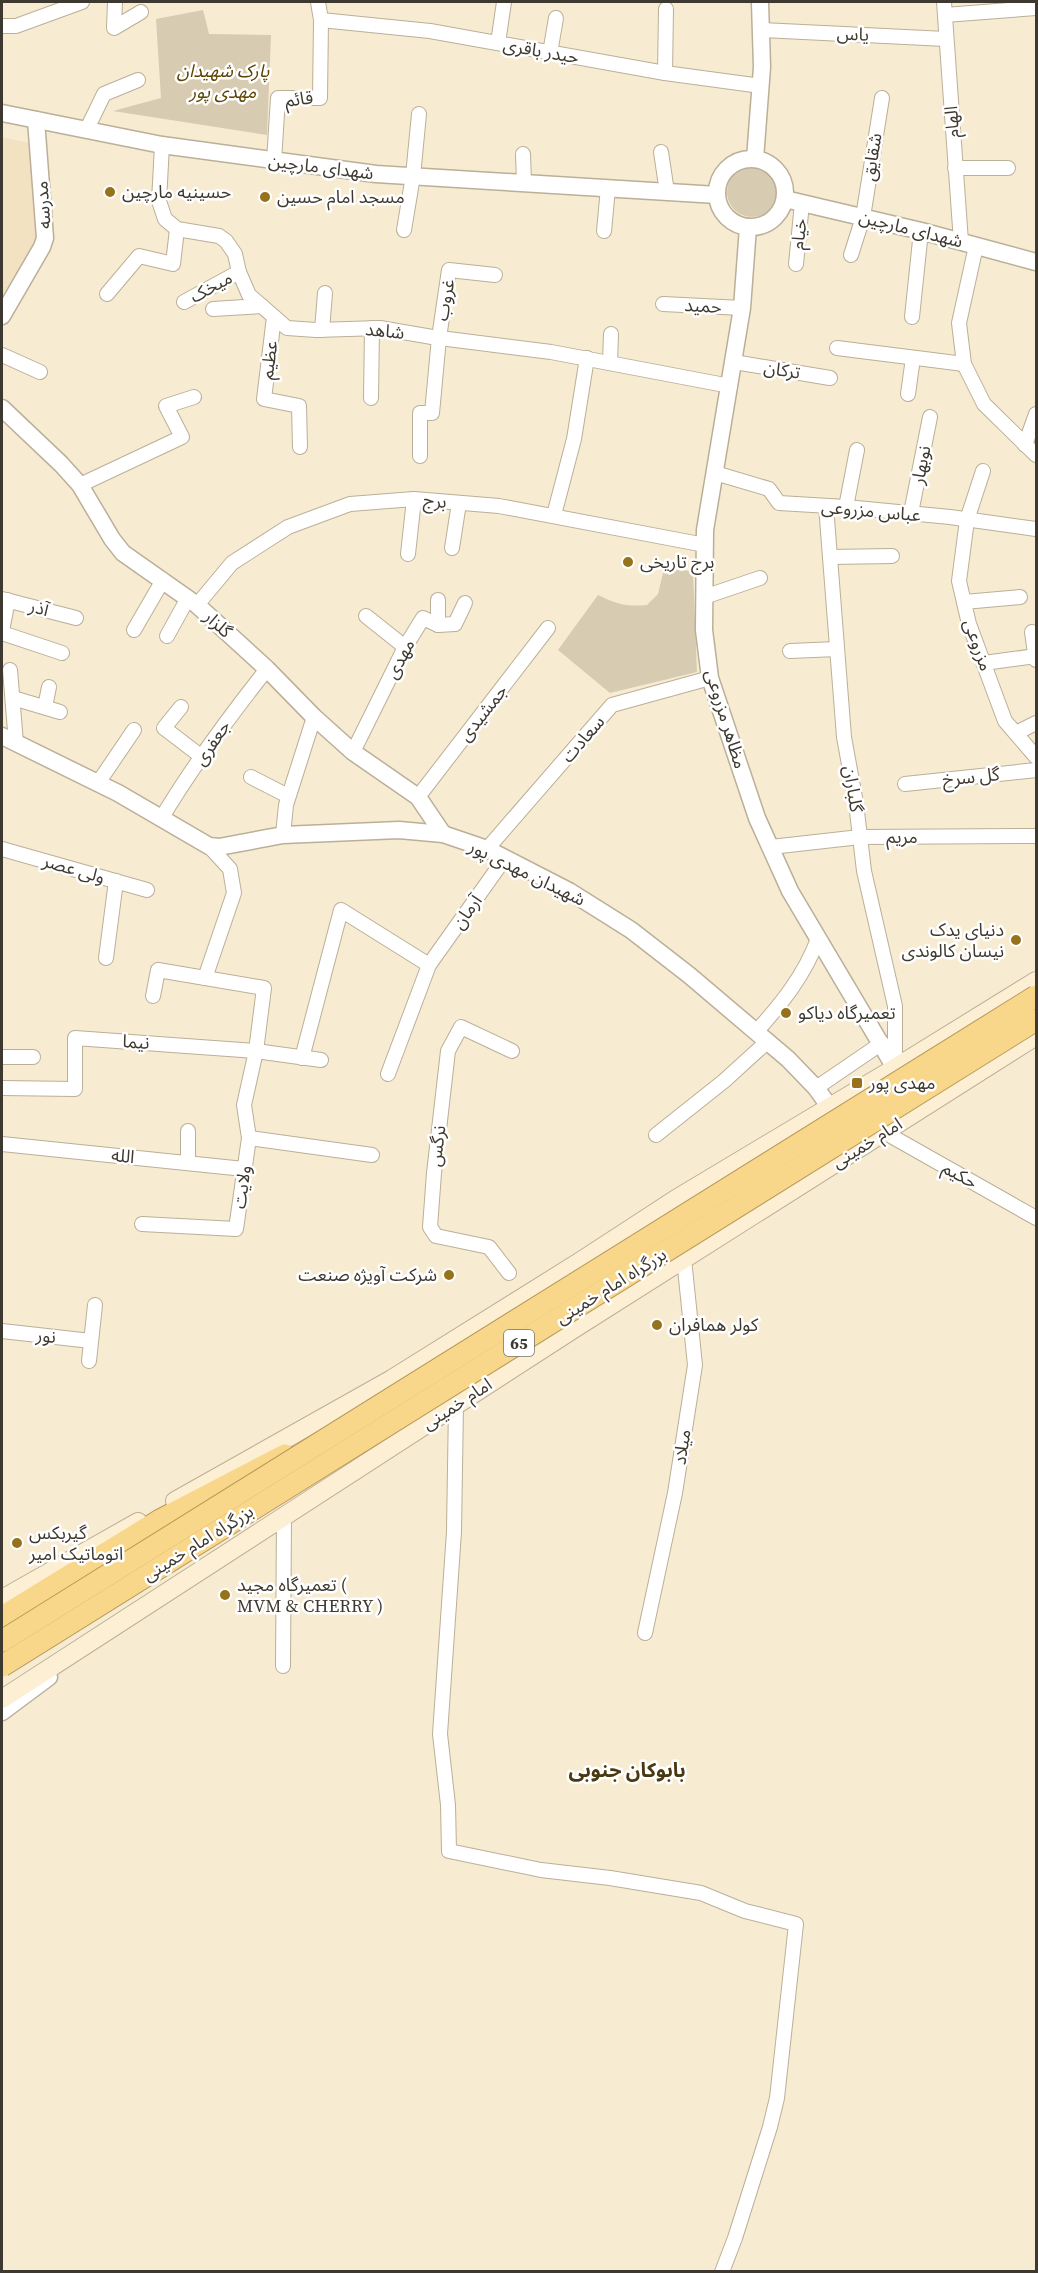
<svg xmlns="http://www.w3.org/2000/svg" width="1038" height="2273" viewBox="0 0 1038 2273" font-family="'Source Serif 4','Noto Sans Arabic',serif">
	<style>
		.built { fill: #f2e2c2 }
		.green { fill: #d7cbb2 }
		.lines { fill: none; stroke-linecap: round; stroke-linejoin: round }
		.minor-casing { stroke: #bbaf98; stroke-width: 16 }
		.tertiary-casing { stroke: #bbaf98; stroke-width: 19 }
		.secondary-casing { stroke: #bbaf98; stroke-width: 20 }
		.trunk-casing { stroke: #b69857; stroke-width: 23 }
		.minor { stroke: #fff; stroke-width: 14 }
		.tertiary { stroke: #fff; stroke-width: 16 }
		.secondary { stroke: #fdefd3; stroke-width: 18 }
		.trunk { stroke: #f8d68a; stroke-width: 21 }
		.trunk-bridge-casing { stroke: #b69857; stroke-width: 23; stroke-linecap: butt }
		.trunk-bridge { stroke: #f8d68a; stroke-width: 21 }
		.poi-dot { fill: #96721b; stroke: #fff; stroke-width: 2 }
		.labels { text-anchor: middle; stroke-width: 5; stroke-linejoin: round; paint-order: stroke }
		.shield { fill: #fff; stroke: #78746e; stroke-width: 1.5 }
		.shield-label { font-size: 16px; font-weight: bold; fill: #3e3930 }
		.street-label { font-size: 18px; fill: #3e3930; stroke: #fff }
		.park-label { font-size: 18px; font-style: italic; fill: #5d4400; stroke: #fff }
		.poi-label { font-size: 18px; fill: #3e3930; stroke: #fff; text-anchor: start }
		.neighbourhood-label { font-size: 20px; font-weight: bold; fill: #493810; stroke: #fff }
	</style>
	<rect width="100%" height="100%" fill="#f7ebd2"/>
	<polygon class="built" points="2,137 29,143 38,239 2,296"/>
	<g class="green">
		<polygon points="203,10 209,34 271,35 267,135 113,111 161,98 156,19"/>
		<circle cx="752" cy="192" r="25"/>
		<path d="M664 569 693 571 697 672 610 693 558 650 598 595C616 604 627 607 647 605L658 594Z"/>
	</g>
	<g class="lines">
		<g class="minor-casing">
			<g id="minor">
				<polyline points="115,2 114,28 141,12"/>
				<polyline points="944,2 961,242"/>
				<polyline points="945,15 1036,8"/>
				<polyline points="321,20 430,31 665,73 761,86"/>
				<polyline points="2,26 16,26 82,2"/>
				<polyline points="760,30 946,39"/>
				<polyline points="498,43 504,2"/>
				<polyline points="550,53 556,18"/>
				<polyline points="665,73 666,9"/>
				<polyline points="87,129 104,94 138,80"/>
				<polyline points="162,145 159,201 165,219 177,229 219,236 226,241 235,254 239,272 249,295 287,328 316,330 380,328 432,337 551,352 730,386"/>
				<polyline points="661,152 667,192"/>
				<polyline points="523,154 524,183"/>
				<polyline points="274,161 278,98 320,98 321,20 318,2"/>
				<polyline points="955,168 1008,168"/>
				<polyline points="404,230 413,176 419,114"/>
				<polyline points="604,231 608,188"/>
				<polyline points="976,246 959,323 964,364 984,404 1036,455"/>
				<polyline points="851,255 863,217 882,98"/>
				<polyline points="796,264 802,203"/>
				<polyline points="107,294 139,256 173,264 177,229"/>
				<polyline points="184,302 239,272"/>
				<polyline points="663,304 742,308"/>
				<polyline points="213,309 262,306"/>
				<polyline points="274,317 264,399 299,406 300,447"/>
				<polyline points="912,317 921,231"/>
				<polyline points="322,330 325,293"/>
				<polyline points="837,348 964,364"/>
				<polyline points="2,355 40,372"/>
				<polyline points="734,362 830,378"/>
				<polyline points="610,363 611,334"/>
				<polyline points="908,394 913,358"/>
				<polyline points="371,398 372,328"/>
				<polyline points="1025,445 1036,414"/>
				<polyline points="420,456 420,413 432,413 439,338 449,270 495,275"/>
				<polyline points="983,471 967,520 959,581 969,624 1005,721 1036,757"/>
				<polyline points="715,473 769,489 779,503 846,507 950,517 1036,529"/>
				<polyline points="80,485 182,437 166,406 194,397"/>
				<polyline points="826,506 844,737 856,803 864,871 895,1006 895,1068"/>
				<polyline points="846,507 857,450"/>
				<polyline points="911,513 930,417"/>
				<polyline points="554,515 574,439 587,358"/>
				<polyline points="452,548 459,503"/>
				<polyline points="408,554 414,499"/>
				<polyline points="830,557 892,556"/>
				<polyline points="704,597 760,578"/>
				<polyline points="2,599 76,618"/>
				<polyline points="438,600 438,625"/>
				<polyline points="964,602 1020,597"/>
				<polyline points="197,605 232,563 288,527 350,504 414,499 499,506 705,545"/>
				<polyline points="366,616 405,647"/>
				<polyline points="134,630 163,580"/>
				<polyline points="2,631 8,600"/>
				<polyline points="1032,632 1036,660"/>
				<polyline points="2,633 62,653"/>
				<polyline points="167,636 188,598"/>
				<polyline points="790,651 837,649"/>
				<polyline points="984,663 1036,656"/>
				<polyline points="10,670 16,743"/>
				<polyline points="13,698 60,712"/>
				<polyline points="45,707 49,687"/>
				<polyline points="181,707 164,728 202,757"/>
				<polyline points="1016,733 1036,723"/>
				<polyline points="353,752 405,647 423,618 438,625 455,624 465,603"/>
				<polyline points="251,777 288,796"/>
				<polyline points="98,783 134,730"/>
				<polyline points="905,784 1036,770"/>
				<polyline points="418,797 548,628"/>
				<path d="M161 819C192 767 229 717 267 669"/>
				<polyline points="283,835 286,805 314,717"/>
				<polyline points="771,847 860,837 1034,836"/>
				<polyline points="2,849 147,890"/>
				<polyline points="487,849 612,705 710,678"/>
				<polyline points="106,958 116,881"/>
				<polyline points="205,978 234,893 230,869 209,846"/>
				<path d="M756 1032C782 1003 804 976 818 939"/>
				<polyline points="2,1057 33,1057"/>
				<polyline points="302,1058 341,910 429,965"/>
				<polyline points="388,1074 429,965 505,858"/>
				<polyline points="2,1088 75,1089 75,1038 256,1051 321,1060"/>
				<polyline points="816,1088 882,1043"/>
				<polyline points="884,1132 1036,1218"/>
				<polyline points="656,1135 724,1081 768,1041"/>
				<polyline points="249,1138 372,1155"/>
				<polyline points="2,1144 244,1169"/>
				<polyline points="188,1163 188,1131"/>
				<polyline points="142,1224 236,1229 249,1138 244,1105 256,1051 264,988 158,970 153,996"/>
				<polyline points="509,1273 489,1247 436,1236 430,1227 434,1173 448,1051 461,1027 512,1051"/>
				<polyline points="2,1331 91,1341"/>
				<polyline points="89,1361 95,1305"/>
				<polyline points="456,1405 454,1532 440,1734 448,1805 449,1851 541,1870 610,1878 701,1893 745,1911 796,1924 777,2098 770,2127 735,2238 722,2272"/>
				<polyline points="645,1633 675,1493 695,1365 684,1259"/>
				<polyline points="283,1666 284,1517"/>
			</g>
		</g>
		<g class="tertiary-casing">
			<g id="tertiary">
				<polyline points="2,113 162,145 376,174 717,195"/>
				<polyline points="755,159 762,67 760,2"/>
				<circle cx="751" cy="193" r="34"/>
				<polyline points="785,199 921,231 1036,262"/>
				<polyline points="748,227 742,308 705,530 704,630 710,678 757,818 790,891 895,1068"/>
				<polyline points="2,316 42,247 45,238 36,120"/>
				<polyline points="2,408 61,464 80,485 112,539 123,553 197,605 267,669 314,717 353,752 418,797 443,834"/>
				<polyline points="2,736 118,793 209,846 219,847 283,835 399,830 443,834 487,849 569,891 631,930 689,975 788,1059 816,1088 829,1106"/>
				<polyline points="2,1712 49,1677"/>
			</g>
		</g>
		<g class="secondary-casing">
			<g id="secondary">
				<polyline points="175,1501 392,1379 581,1261 676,1199 895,1068 1036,981"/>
				<polyline points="2,1599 138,1522"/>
				<polyline points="2,1699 575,1328 1036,1036"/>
			</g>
		</g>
		<g class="trunk-casing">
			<polyline id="trunk" points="2,1617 160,1520 285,1455"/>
		</g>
		<use href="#minor" class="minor"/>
		<use href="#tertiary" class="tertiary"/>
		<use href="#secondary" class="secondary"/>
		<use href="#trunk" class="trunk"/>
		<g class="trunk-bridge-casing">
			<g id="trunk-bridge">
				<polyline points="2,1641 1036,996"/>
				<polyline points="2,1666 1036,1020"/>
			</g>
		</g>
		<use href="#trunk-bridge" class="trunk-bridge"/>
	</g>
	<g class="poi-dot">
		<circle cx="110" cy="192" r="6"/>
		<circle cx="265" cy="197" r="6"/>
		<circle cx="628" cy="562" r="6"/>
		<circle cx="1016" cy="940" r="6"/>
		<circle cx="786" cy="1013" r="6"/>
		<rect x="851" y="1077" width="12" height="12" rx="3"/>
		<circle cx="449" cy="1275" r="6"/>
		<circle cx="657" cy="1325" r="6"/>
		<circle cx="17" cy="1543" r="6"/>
		<circle cx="225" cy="1595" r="6"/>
	</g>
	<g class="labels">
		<rect class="shield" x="504" y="1330" width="30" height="26" rx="4.5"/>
		<g class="shield-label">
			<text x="519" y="1349">65</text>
		</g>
		<g class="street-label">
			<text transform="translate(853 34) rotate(3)" y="6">یاس</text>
			<text transform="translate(541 51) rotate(10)" y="6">حیدر باقری</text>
			<text transform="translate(299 99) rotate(-7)" y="6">قائم</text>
			<text transform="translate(952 122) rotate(-94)" y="6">الهام</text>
			<text transform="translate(872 157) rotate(-81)" y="6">شقایق</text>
			<text transform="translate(321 167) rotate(7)" y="6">شهدای مارچین</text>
			<text transform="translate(43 205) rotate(-94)" y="6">مدرسه</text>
			<text transform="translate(911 229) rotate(14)" y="6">شهدای مارچین</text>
			<text transform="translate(799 234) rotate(-84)" y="6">خیام</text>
			<text transform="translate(211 287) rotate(-29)" y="6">میخک</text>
			<text transform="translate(445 300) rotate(-80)" y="6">غروب</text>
			<text transform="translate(703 306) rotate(3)" y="6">حمید</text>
			<text transform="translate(385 331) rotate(6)" y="6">شاهد</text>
			<text transform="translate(269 360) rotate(-83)" y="6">عظیم</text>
			<text transform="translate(782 370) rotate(9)" y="6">ترکان</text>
			<text transform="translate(921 465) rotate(-79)" y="6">نوبهار</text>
			<text transform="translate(435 501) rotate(5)" y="6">برج</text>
			<text transform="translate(871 511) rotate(5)" y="6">عباس مزروعی</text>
			<text transform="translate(39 608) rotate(15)" y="6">آذر</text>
			<text transform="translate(218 624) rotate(42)" y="6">گلزار</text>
			<text transform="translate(978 645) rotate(71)" y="6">مزروعی</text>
			<text transform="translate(400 659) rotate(-62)" y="6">مهدی</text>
			<text transform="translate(483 713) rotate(-52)" y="6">جمشیدی</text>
			<text transform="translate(726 719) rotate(73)" y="6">مظاهر مزروعی</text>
			<text transform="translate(583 739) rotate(-49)" y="6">سعادت</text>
			<text transform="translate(212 743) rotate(-56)" y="6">جعفری</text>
			<text transform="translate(971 777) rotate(-6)" y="6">گل سرخ</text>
			<text transform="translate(853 789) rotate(81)" y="6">گلباران</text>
			<text x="902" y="843">مریم</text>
			<text transform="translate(74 869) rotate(16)" y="6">ولی عصر</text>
			<text transform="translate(527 873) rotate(26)" y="6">شهیدان مهدی پور</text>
			<text transform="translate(467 912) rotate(-55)" y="6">آرمان</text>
			<text transform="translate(136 1042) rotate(4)" y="6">نیما</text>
			<text transform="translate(867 1143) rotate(-32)" y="6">امام خمینی</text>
			<text transform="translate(437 1146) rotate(-83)" y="6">نرگس</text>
			<text transform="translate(123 1156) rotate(6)" y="6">الله</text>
			<text transform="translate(960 1175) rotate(29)" y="6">حکیم</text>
			<text transform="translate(242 1187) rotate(-82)" y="6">ولایت</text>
			<text transform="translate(611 1286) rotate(-32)" y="6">بزرگراه امام خمینی</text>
			<text transform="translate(46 1336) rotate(6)" y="6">نور</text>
			<text transform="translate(457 1404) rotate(-33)" y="6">امام خمینی</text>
			<text transform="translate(682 1447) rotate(-81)" y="6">میلاد</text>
			<text transform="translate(198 1543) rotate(-32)" y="6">بزرگراه امام خمینی</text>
		</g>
		<g class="park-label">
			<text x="223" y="77">پارک شهیدان<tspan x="223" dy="21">مهدی پور</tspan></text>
		</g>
		<g class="poi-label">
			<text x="122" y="198">حسینیه مارچین</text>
			<text x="277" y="203">مسجد امام حسین</text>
			<text x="640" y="568">برج تاریخی</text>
			<text x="1004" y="936" text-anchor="end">دنیای یدک<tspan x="1004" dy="21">نیسان کالوندی</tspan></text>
			<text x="798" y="1019">تعمیرگاه دیاکو</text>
			<text x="869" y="1089">مهدی پور</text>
			<text x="437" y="1281" text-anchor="end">شرکت آویژه صنعت</text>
			<text x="669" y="1331">کولر همافران</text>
			<text x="29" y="1539">گیربکس<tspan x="29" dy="21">اتوماتیک امیر</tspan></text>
			<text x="237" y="1591">تعمیرگاه مجید (<tspan x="237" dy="21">MVM &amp; CHERRY )</tspan></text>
		</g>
		<g class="neighbourhood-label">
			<text x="627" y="1777">بابوکان جنوبی</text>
		</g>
	</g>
	<rect width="1038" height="2273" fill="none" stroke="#3e3930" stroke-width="6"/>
</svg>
